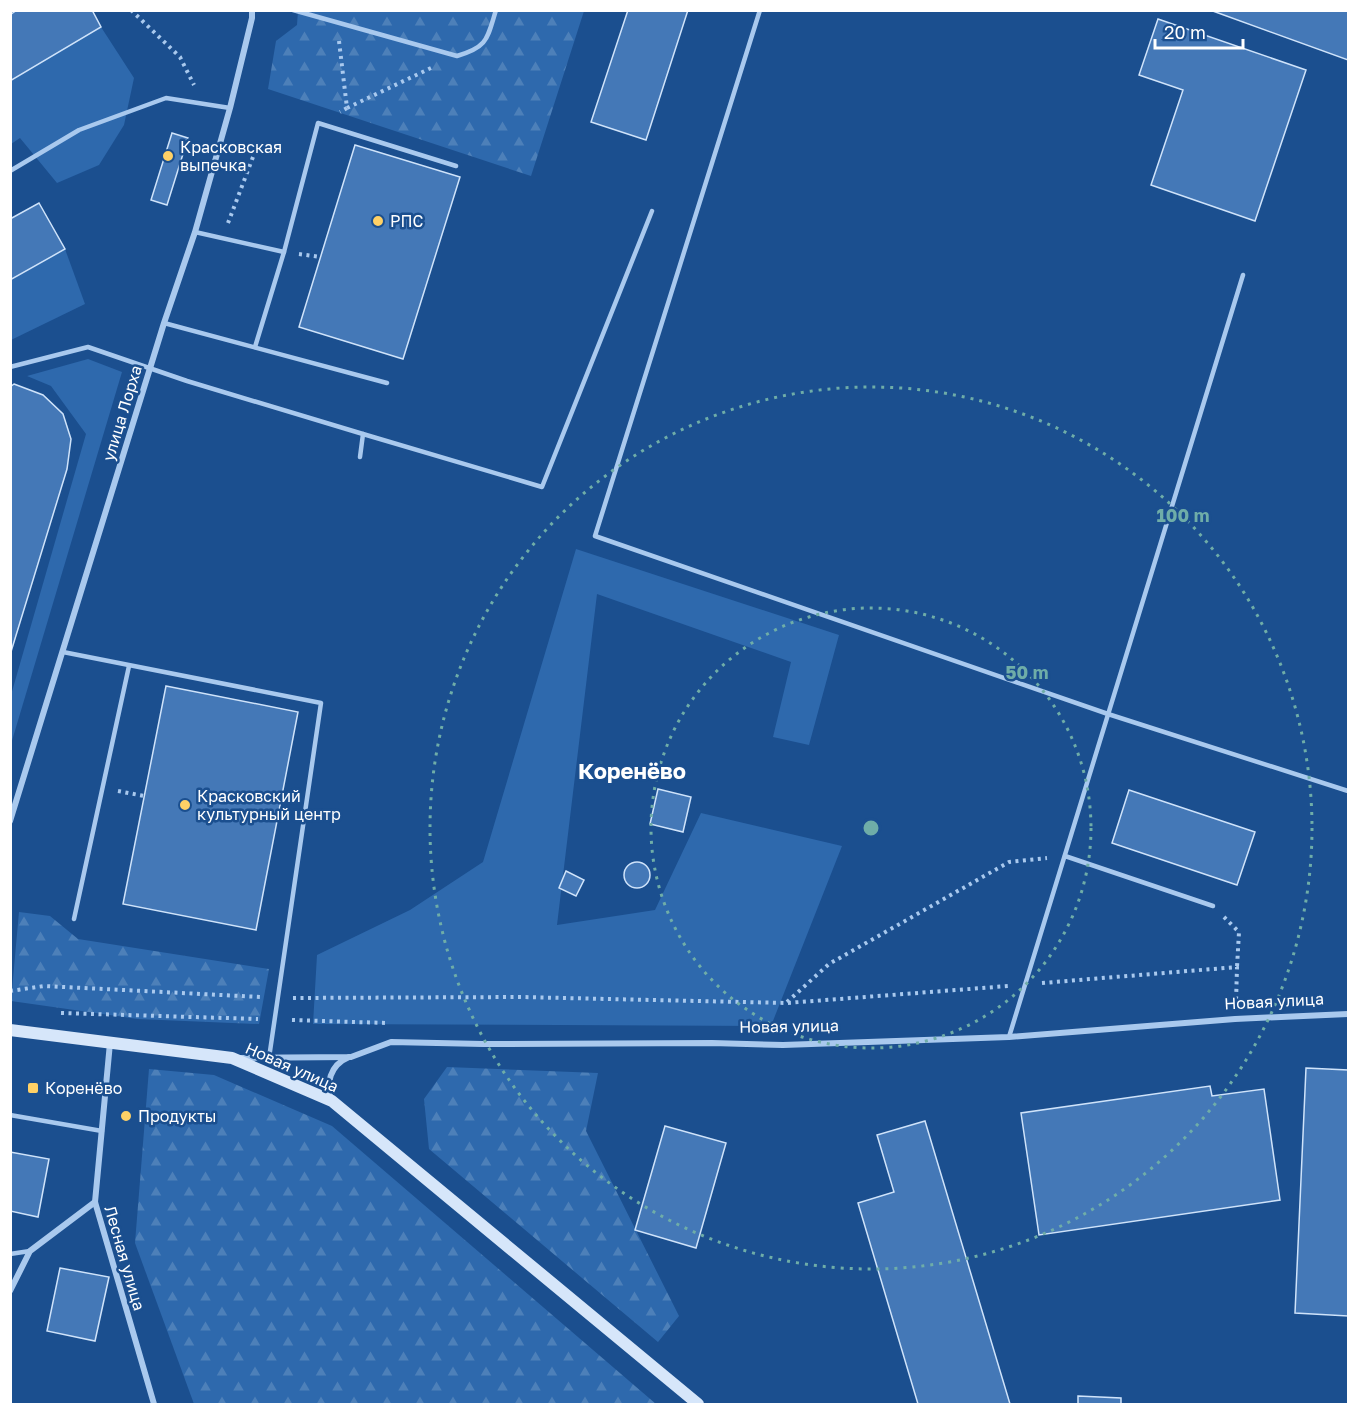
<svg xmlns="http://www.w3.org/2000/svg" width="1359" height="1415" viewBox="0 0 1359 1415" font-family="'Golos Text',sans-serif">
	<style>
		.green { fill: #2e69ad }
		.forest { fill: url(#forest-firs) }
		.building { fill: #4478b7; stroke: #cfe3fa; stroke-width: 1.5 }
		.lines { fill: none; stroke-linecap: round; stroke-linejoin: round }
		.path { stroke: #a9c9ee; stroke-width: 4; stroke-dasharray: 3 4.5; stroke-linecap: butt }
		.lane { stroke: #a9c9ee; stroke-width: 4.5 }
		.street { stroke: #a9c9ee; stroke-width: 6 }
		.secondary { stroke: #d6e6fa; stroke-width: 12 }
		.ring { fill: none; stroke: #6fada8; stroke-width: 3; stroke-dasharray: 3 6 }
		.poi-dot { fill: #ffd166; stroke: #1b4f8f; stroke-width: 2 }
		.labels { text-anchor: middle; stroke-width: 5; stroke-linejoin: round; paint-order: stroke }
		.poi-label { font-size: 16px; fill: #fff; stroke: #1b4f8f; text-anchor: start }
		.street-label { font-size: 16px; fill: #fff; stroke: #1b4f8f }
		.district-label { font-size: 22px; font-weight: bold; fill: #fff; stroke: #1b4f8f }
		.centre { fill: #6fada8; stroke: #1b4f8f; stroke-width: 3 }
		.ring-label { font-size: 18px; text-anchor: middle; font-weight: bold; fill: #6fada8; stroke: #1b4f8f; stroke-width: 5; stroke-linejoin: round; paint-order: stroke }
	</style>
	<defs>
		<pattern id="forest-firs" width="22" height="20" patternUnits="userSpaceOnUse" patternTransform="scale(1.5)"><rect width="22" height="20" fill="#2e69ad"/><path d="M5 1l3.5 6h-7zM16 11l3.5 6h-7z" fill="#4d80b9"/></pattern>
	</defs>
	<rect width="100%" height="100%" fill="#1b4f8f"/>
	<g class="green">
		<polygon points="101,27 134,78 124,125 99,165 57,183 20,138 11,144 10,81"/>
		<polygon points="65,249 85,304 11,340 11,280"/>
		<polygon points="88,359 122,372 11,744 11,695 86,434 51,386 27,376"/>
		<polygon points="576,549 839,635 809,745 773,737 791,662 597,594 557,925 655,910 701,813 842,846 771,1026 313,1024 317,955 410,910 483,862"/>
	</g>
	<g class="forest">
		<polygon points="298,11 584,11 531,176 268,89 276,41 297,25"/>
		<polygon points="19,912 50,916 78,939 269,969 259,1024 138,1019 11,1001"/>
		<polygon points="447,1067 598,1073 586,1131 679,1316 658,1342 429,1149 424,1099"/>
		<polygon points="149,1069 214,1075 332,1126 656,1404 194,1404 135,1243"/>
	</g>
	<g class="building">
		<polygon points="17,10 92,10 101,27 10,81 10,15"/>
		<polygon points="628,10 688,10 646,140 591,122"/>
		<polygon points="1210,10 1348,10 1348,60"/>
		<polygon points="1158,19 1306,70 1255,221 1151,185 1183,90 1139,75"/>
		<polygon points="172,133 188,138 167,205 151,200"/>
		<polygon points="355,145 460,177 403,359 299,327"/>
		<polygon points="39,203 65,249 10,280 10,219"/>
		<polygon points="14,384 43,395 63,414 71,439 67,469 10,655 10,387"/>
		<polygon points="166,686 298,712 256,930 123,904"/>
		<polygon points="658,789 691,797 683,832 650,824"/>
		<polygon points="1129,790 1255,832 1237,885 1112,843"/>
		<circle cx="637" cy="875" r="13"/>
		<polygon points="566,871 584,880 576,896 559,888"/>
		<polygon points="1306,1068 1348,1070 1348,1316 1295,1313"/>
		<polygon points="1210,1086 1212,1096 1264,1089 1280,1200 1039,1235 1021,1113"/>
		<polygon points="925,1121 1010,1404 918,1404 858,1203 894,1192 877,1135"/>
		<polygon points="665,1126 726,1143 696,1248 635,1230"/>
		<polygon points="10,1152 49,1159 38,1217 10,1211"/>
		<polygon points="60,1268 109,1277 95,1341 47,1331"/>
		<polygon points="1078,1396 1121,1398 1121,1404 1078,1404"/>
	</g>
	<g class="lines">
		<g class="path">
			<polyline points="131,10 180,57 194,85"/>
			<polyline points="339,41 347,108 340,112"/>
			<polyline points="347,108 433,67"/>
			<polyline points="228,223 253,157"/>
			<polyline points="299,254 321,257"/>
			<polyline points="118,791 144,796"/>
			<polyline points="1224,917 1239,932 1237,967"/>
			<polyline points="1042,983 1237,967 1236,1003"/>
			<polyline points="10,991 44,986 261,997"/>
			<polyline points="293,998 520,997 787,1003 1008,986"/>
			<polyline points="787,1002 829,964 1009,862 1047,858"/>
			<polyline points="61,1013 258,1019"/>
			<polyline points="292,1020 387,1023"/>
		</g>
		<g class="lane">
			<path d="M293 10 457 56C488 47 487 39 496 10"/>
			<polyline points="760,10 595,536 1108,714 1348,791"/>
			<polyline points="10,171 79,130 166,98 230,108"/>
			<polyline points="195,232 284,252"/>
			<polyline points="164,323 387,383"/>
			<polyline points="255,347 284,252 318,123 456,166"/>
			<polyline points="10,367 88,347 187,381 363,434 360,457"/>
			<polyline points="363,434 542,487 652,211"/>
			<polyline points="63,652 321,703 269,1058"/>
			<polyline points="1065,856 1213,906"/>
			<polyline points="74,919 129,666"/>
			<polyline points="1009,1037 1243,275"/>
			<polyline points="10,1115 102,1131"/>
			<polyline points="10,1254 30,1251"/>
		</g>
		<g class="street">
			<polyline points="10,821 164,323 195,232 230,108 252,18 252,10"/>
			<polyline points="110,1043 95,1202 154,1404"/>
			<polyline points="240,1058 351,1057 391,1042 483,1044 712,1043 783,1045 1009,1037 1235,1019 1348,1014"/>
			<path d="M332 1101C325 1084 330 1065 349 1057"/>
			<polyline points="10,1291 30,1251 95,1202"/>
		</g>
		<polyline class="secondary" points="10,1030 232,1058 332,1101 698,1404"/>
	</g>
	<g class="ring">
		<circle cx="871" cy="828" r="220"/>
		<circle cx="871" cy="828" r="441"/>
	</g>
	<g class="poi-dot">
		<circle cx="168" cy="156" r="6"/>
		<circle cx="378" cy="221" r="6"/>
		<circle cx="185" cy="805" r="6"/>
		<rect x="27" y="1082" width="12" height="12" rx="3"/>
		<circle cx="126" cy="1116" r="6"/>
	</g>
	<g class="labels">
		<g class="poi-label">
			<text x="180" y="153">Красковская<tspan x="180" dy="18">выпечка</tspan></text>
			<text x="390" y="227">РПС</text>
			<text x="197" y="802">Красковский<tspan x="197" dy="18">культурный центр</tspan></text>
			<text x="45" y="1094">Коренёво</text>
			<text x="138" y="1122">Продукты</text>
		</g>
		<g class="street-label">
			<text transform="translate(122 413) rotate(-73)" y="6">улица Лорха</text>
			<text transform="translate(1274 1001) rotate(-3)" y="6">Новая улица</text>
			<text transform="translate(789 1026) rotate(-1)" y="6">Новая улица</text>
			<text transform="translate(292 1067) rotate(24)" y="6">Новая улица</text>
			<text transform="translate(125 1258) rotate(74)" y="6">Лесная улица</text>
		</g>
		<g class="district-label">
			<text x="632" y="779">Коренёво</text>
		</g>
	</g>
	<circle cx="871" cy="828" r="9" class="centre"/>
	<g class="ring-label">
		<text x="1183" y="522">100 m</text>
		<text x="1027" y="679">50 m</text>
	</g>
	<rect width="1359" height="1415" fill="none" stroke="#ffffff" stroke-width="24"/>
	<path d="M1155 39v9h88v-9" fill="none" stroke="#ffffff" stroke-width="3"/>
	<text x="1164" y="39" font-size="18" fill="#ffffff" stroke="#1b4f8f" stroke-width="4.5" paint-order="stroke">20 m</text>
</svg>
